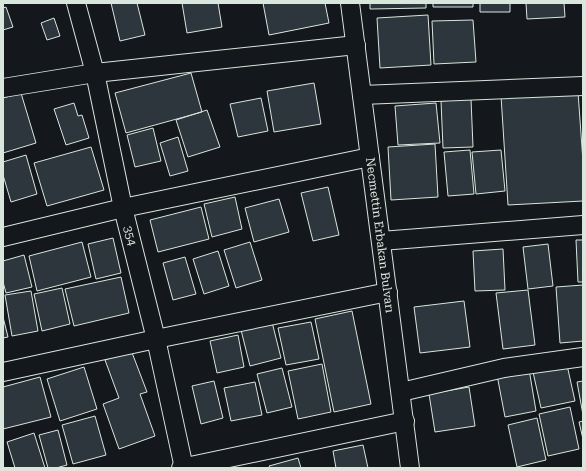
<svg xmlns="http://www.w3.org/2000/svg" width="586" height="471" font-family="'Roboto Serif',serif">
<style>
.building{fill:#2c363c;stroke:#d8e6dc}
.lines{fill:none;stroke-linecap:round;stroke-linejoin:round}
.minor-casing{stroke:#d8e6dc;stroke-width:20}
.minor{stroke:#14181c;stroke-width:18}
.labels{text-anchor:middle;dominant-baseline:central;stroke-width:3;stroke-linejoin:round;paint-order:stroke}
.street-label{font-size:12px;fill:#d8e6dc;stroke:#14181c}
</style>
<rect width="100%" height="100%" fill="#14181c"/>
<!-- building -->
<path class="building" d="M111,3h26l8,32 -25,6z
M182,3h36l4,24 -35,6z
M263,3h62l4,20 -60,12z
M370,3h56v5l-56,1z
M433,3h40v4h-40z
M480,3h30v9h-30z
M526,3h38l1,14 -38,2z
M6,7l7,20 -10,3v-22z
M428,15l3,50 -51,3 -3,-50z
M54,18l6,18 -13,4 -6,-17z
M473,20l3,42 -42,2 -2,-43z
M191,73l11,39 -76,21 -11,-40z
M314,83l7,41 -47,8 -7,-41z
M578,92l5,70v39l-75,4 -7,-109z
M21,93l15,50 -33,10v-55z
M261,98l7,33 -30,6 -8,-33z
M471,99l2,48 -30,1 -2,-47z
M74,103l4,13 4,-1 7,23 -23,7 -12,-36z
M436,103l4,40 -42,2 -3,-39z
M207,110l13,37 -32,10 -12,-37z
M153,128l8,33 -26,6 -8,-32z
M178,137l10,34 -18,5 -10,-33z
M435,144l3,53 -47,3 -3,-53z
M91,147l13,43 -57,16 -13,-43z
M470,150l4,44 -26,2 -4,-44z
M501,150l4,41 -29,3 -4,-42z
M26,155l11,39 -26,8 -8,-27v-13z
M328,187l11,48 -26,6 -12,-48z
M235,197l7,32 -30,8 -8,-33z
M279,199l10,33 -35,10 -9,-34z
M201,207l8,32 -51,13 -8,-32z
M113,238l8,35 -25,6 -8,-35z
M576,240h7v42h-5z
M82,242l9,35 -54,14 -8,-35z
M250,242l12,38 -26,8 -12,-38z
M548,244l5,42 -25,3 -5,-42z
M503,249l2,41 -30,1 -2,-40z
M218,251l11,35 -25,8 -11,-35z
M24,255l8,32 -26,6 -3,-11v-21z
M185,257l11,37 -23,6 -10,-37z
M121,277l8,36 -55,13 -9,-37z
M583,285v56l-23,2 -4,-56z
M62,288l8,36 -28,7 -8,-37z
M528,290l7,55 -32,4 -7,-56z
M31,291l7,40 -26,5 -7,-41z
M464,301l6,46 -50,6 -6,-46z
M352,311l19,93 -37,8 -19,-93z
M3,317l5,20 -5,1z
M272,322l9,36 -31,8 -9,-36z
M311,322l8,37 -33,6 -8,-37z
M238,335l6,32 -27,6 -7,-32z
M131,350l16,42 -7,2 15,42 -36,13 -16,-45 16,-6 -14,-38z
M322,364l9,48 -33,7 -10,-48z
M567,365l8,36 -34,7 -8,-36z
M84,367l13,42 -37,12 -13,-42z
M282,368l10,39 -25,6 -10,-39z
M529,369l7,42 -31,6 -8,-42z
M40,377l11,40 -48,12v-42z
M214,381l9,37 -22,6 -9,-38z
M583,381v34l-6,-33z
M255,382l7,33 -31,6 -7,-33z
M469,387l6,39 -40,6 -6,-38z
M570,407l9,42 -31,7 -9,-42z
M95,416l11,39 -33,9 -11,-39z
M537,418l9,42 -29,7 -9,-42z
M583,421v18l-4,-17z
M58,430l9,35 -11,3h-8l-9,-33z
M34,433l11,35h-30l-8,-26z
M363,445l5,23h-32l-3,-17z
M298,458l3,10h-31l-1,-2z"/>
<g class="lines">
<defs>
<g id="minor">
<path id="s1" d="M76,3l19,70 28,135 33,131 28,129"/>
<path id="s2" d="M350,3l60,465"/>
<path d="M3,88l92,-15 261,-28"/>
<path d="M362,95l221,-9"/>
<path d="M3,237l120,-29 247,-51"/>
<path d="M381,241l202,-16"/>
<path d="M3,372l153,-33 232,-47"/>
<path d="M401,392l103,-24 79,-11"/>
<path d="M181,468l224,-47"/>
</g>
</defs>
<!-- minor casing -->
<use href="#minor" class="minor-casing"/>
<!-- minor -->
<use href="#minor" class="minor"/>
</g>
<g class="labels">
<!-- street labels -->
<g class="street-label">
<text stroke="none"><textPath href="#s2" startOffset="234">Necmettin Erbakan Bulvarı</textPath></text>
<text stroke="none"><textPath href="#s1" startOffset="239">354</textPath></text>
</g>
</g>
<!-- border -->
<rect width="586" height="471" fill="none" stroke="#d8e6dc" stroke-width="8"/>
</svg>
